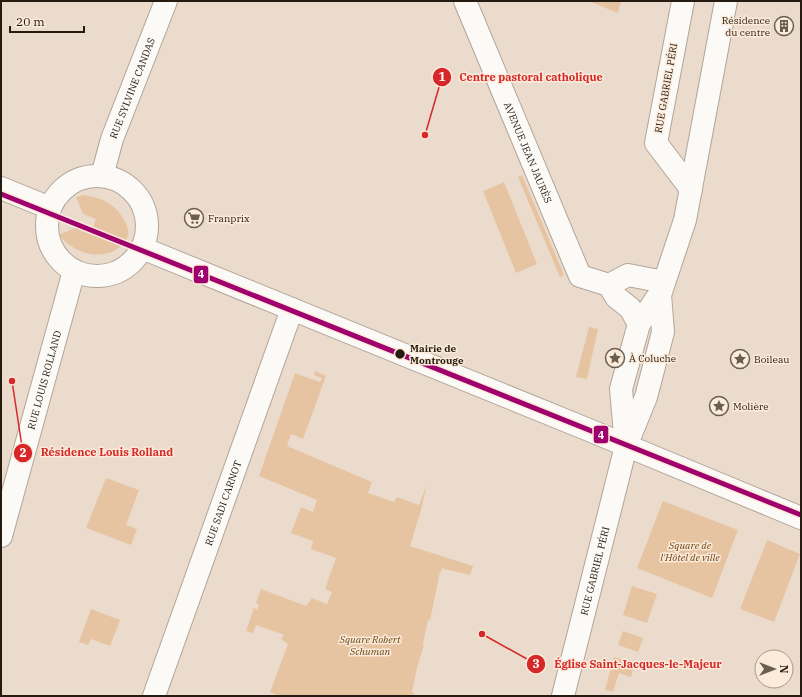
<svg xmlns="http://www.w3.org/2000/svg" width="802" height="697" font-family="'IBM Plex Serif',serif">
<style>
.green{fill:#e6c4a2}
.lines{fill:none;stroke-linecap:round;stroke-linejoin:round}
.street-casing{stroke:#b1a599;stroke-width:24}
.secondary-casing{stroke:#b1a599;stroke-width:24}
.street{stroke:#fcfaf7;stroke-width:22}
.secondary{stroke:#fcfaf7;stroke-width:22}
.metro-1-casing{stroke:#fcebda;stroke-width:8}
.metro-1{stroke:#a0006e;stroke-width:5}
.stop-dot{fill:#251b10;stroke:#fcebda;stroke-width:1.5}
.labels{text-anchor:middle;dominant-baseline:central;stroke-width:3;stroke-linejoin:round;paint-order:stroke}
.poi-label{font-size:10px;fill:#251b10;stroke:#fcebda;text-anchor:start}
.street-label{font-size:10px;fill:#251b10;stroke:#fcebda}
.stop-label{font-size:10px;font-weight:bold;fill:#251b10;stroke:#fcebda;text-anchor:start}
.park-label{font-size:10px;font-style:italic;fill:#6b4414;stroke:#fcebda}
.leader{fill:none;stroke:#d62828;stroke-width:1.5}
.callout-dot{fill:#d62828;stroke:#fcebda;stroke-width:1.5}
.mark-label{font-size:12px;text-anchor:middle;font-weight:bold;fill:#fff}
.callout-label{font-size:11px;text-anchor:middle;font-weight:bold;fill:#d62828;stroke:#fcebda;stroke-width:3;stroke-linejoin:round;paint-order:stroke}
.line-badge{stroke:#fcebda;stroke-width:1.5}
.badge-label{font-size:11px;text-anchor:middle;font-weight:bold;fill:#fff}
</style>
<rect width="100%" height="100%" fill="#ebdbcc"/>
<!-- green -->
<path class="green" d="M589,1h32l-3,12 -3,-1z
M522,175l42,100 -4,2 -42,-100z
M504,182l33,82 -21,9 -33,-82z
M84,195c18,3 32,9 40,25 3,5 6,12 3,18 -2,5 -8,10 -13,13 -20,9 -42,0 -55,-16l18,-8 14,6 5,-14 -13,-5 -7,-17z
M589,327l9,2 -11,50 -11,-2z
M315,371l11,5 -23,63 -12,-5 -4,12 85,36 -4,11 26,9 3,-5 22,8 8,-21 -6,26 -11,36 66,21 -3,-1 -3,9 -29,-7 1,3 -2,1 -10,48 -2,-1v2l-5,22 -1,1 2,1 -7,23 -5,23h-1l3,2 -1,2 -134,1 -9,-4 18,-48 -7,-5 3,-4 -28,-10 -3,8 -7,-2 8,-23 3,2 2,-6 -3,-1 5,-14 45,17 6,-8 15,6 5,-12 -7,-3 11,-31 -25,-9 2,-8 -22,-8 10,-26 12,5 4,-12 -58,-24 36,-103 25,9 2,-4 -8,-3z
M106,478l33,12 -13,35 11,4 -6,16 -45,-17z
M663,501l75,29 -26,68 -75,-30z
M767,540l33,14 -26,68 -34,-13z
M632,586l25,8 -10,29 -24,-8z
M91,609l29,11 -10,26 -19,-7 -3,6 -9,-3z
M623,631l20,7 -5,14 -20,-7z
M614,657l21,6 -4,14 -12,-4 -6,19 -8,-2z"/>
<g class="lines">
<defs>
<g id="street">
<path d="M683,1l-27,142 35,46"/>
<path id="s1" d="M102,176l10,-37 54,-138"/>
<path id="s2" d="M1,536l73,-265"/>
<path id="s3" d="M154,696l138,-387"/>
</g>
<g id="secondary">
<path id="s4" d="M465,1l115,275 29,9 7,12 14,11 9,16"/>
<circle cx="97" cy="226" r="50"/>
<path d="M1,188l49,20"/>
<path d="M142,248l442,180 217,90"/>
<path d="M609,285l19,-10 36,7"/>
<path d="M626,446l-5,-57 18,-65 22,-32 24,-72 41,-219"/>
<path id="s5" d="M563,696l63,-250 20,-49 17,-65 -3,-37"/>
</g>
</defs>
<!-- street casing -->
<use href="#street" class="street-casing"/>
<!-- secondary casing -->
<use href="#secondary" class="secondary-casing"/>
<!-- street -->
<use href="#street" class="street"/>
<!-- secondary -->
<use href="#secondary" class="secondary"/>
<defs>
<path id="metro-1" d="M1,194l800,321"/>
</defs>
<!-- metro-1 casing -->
<use href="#metro-1" class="metro-1-casing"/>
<!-- metro-1 -->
<use href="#metro-1" class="metro-1"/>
</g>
<!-- icons -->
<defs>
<symbol id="building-ring" viewBox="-11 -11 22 22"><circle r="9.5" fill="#fcebda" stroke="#6a5e52" stroke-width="1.5"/><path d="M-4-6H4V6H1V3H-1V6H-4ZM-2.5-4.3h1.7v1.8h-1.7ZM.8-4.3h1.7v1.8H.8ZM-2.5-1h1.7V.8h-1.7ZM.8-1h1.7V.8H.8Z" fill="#6a5e52"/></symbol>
<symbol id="supermarket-ring" viewBox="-11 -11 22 22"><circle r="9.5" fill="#fcebda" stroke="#6a5e52" stroke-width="1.5"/><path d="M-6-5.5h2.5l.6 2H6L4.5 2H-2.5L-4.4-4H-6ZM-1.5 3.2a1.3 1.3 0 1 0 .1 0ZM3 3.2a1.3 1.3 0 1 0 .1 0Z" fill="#6a5e52"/></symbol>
<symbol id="sight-ring" viewBox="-11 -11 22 22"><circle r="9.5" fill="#fcebda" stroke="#6a5e52" stroke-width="1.5"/><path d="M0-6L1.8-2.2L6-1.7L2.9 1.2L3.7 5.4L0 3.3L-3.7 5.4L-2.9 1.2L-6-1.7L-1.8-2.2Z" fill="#6a5e52"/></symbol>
</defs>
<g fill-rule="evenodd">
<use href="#building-ring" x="773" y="15" width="22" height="22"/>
<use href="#supermarket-ring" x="183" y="207" width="22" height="22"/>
<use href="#sight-ring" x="604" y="347" width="22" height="22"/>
<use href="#sight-ring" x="729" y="348" width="22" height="22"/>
<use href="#sight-ring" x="708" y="395" width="22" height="22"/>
</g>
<!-- markers -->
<circle class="stop-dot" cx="400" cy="354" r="5.5"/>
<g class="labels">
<!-- poi labels -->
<g class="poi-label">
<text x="770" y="20" text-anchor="end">Résidence<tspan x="770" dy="12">du centre</tspan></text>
<text x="208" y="218">Franprix</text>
<text x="629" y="358">À Coluche</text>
<text x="754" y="359">Boileau</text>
<text x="733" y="406">Molière</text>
</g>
<!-- street labels -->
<g class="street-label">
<text stroke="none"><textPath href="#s1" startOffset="93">RUE SYLVINE CANDAS</textPath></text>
<text transform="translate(666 88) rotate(-80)">RUE GABRIEL PÉRI</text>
<text stroke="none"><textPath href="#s4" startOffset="164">AVENUE JEAN JAURÈS</textPath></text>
<text stroke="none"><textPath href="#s2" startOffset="162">RUE LOUIS ROLLAND</textPath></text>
<text stroke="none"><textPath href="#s3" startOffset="205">RUE SADI CARNOT</textPath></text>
<text stroke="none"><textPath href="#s5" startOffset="129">RUE GABRIEL PÉRI</textPath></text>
</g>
<!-- stop labels -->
<g class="stop-label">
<text x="410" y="348">Mairie de<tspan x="410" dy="12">Montrouge</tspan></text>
</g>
<!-- park labels -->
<g class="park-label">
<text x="690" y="545">Square de<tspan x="690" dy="12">l'Hôtel de ville</tspan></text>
<text x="370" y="639">Square Robert<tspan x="370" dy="12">Schuman</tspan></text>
</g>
</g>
<!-- callouts -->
<path class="leader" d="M425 135L442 77M12 381L23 453M482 634L536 664"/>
<g class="callout-dot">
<circle cx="425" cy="135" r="4"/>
<circle cx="12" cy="381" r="4"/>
<circle cx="482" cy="634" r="4"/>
<circle cx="442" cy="77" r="10"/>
<circle cx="23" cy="453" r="10"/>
<circle cx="536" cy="664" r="10"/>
</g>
<g class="mark-label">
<text x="442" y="81">1</text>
<text x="23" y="457">2</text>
<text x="536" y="668">3</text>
</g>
<g class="callout-label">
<text x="531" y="81">Centre pastoral catholique</text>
<text x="107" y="456">Résidence Louis Rolland</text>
<text x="638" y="668">Église Saint-Jacques-le-Majeur</text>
</g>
<g class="line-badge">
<rect x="193" y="265" width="16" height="19" rx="4" fill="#a0006e"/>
<rect x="593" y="425" width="16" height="19" rx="4" fill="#a0006e"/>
</g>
<g class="badge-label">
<text x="201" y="278">4</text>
<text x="601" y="439">4</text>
</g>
<!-- border -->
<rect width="802" height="697" fill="none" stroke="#251b10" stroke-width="4"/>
<!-- north arrow -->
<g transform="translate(774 669) rotate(90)"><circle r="19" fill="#fcebda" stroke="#a69889"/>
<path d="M0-3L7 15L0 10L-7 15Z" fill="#6a5e52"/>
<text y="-6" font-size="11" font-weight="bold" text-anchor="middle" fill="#251b10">N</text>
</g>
<!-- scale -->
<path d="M10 26v6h74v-6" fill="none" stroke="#251b10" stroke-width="2"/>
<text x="16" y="26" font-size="12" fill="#251b10" stroke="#fcebda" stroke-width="3" paint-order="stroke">20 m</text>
</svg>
